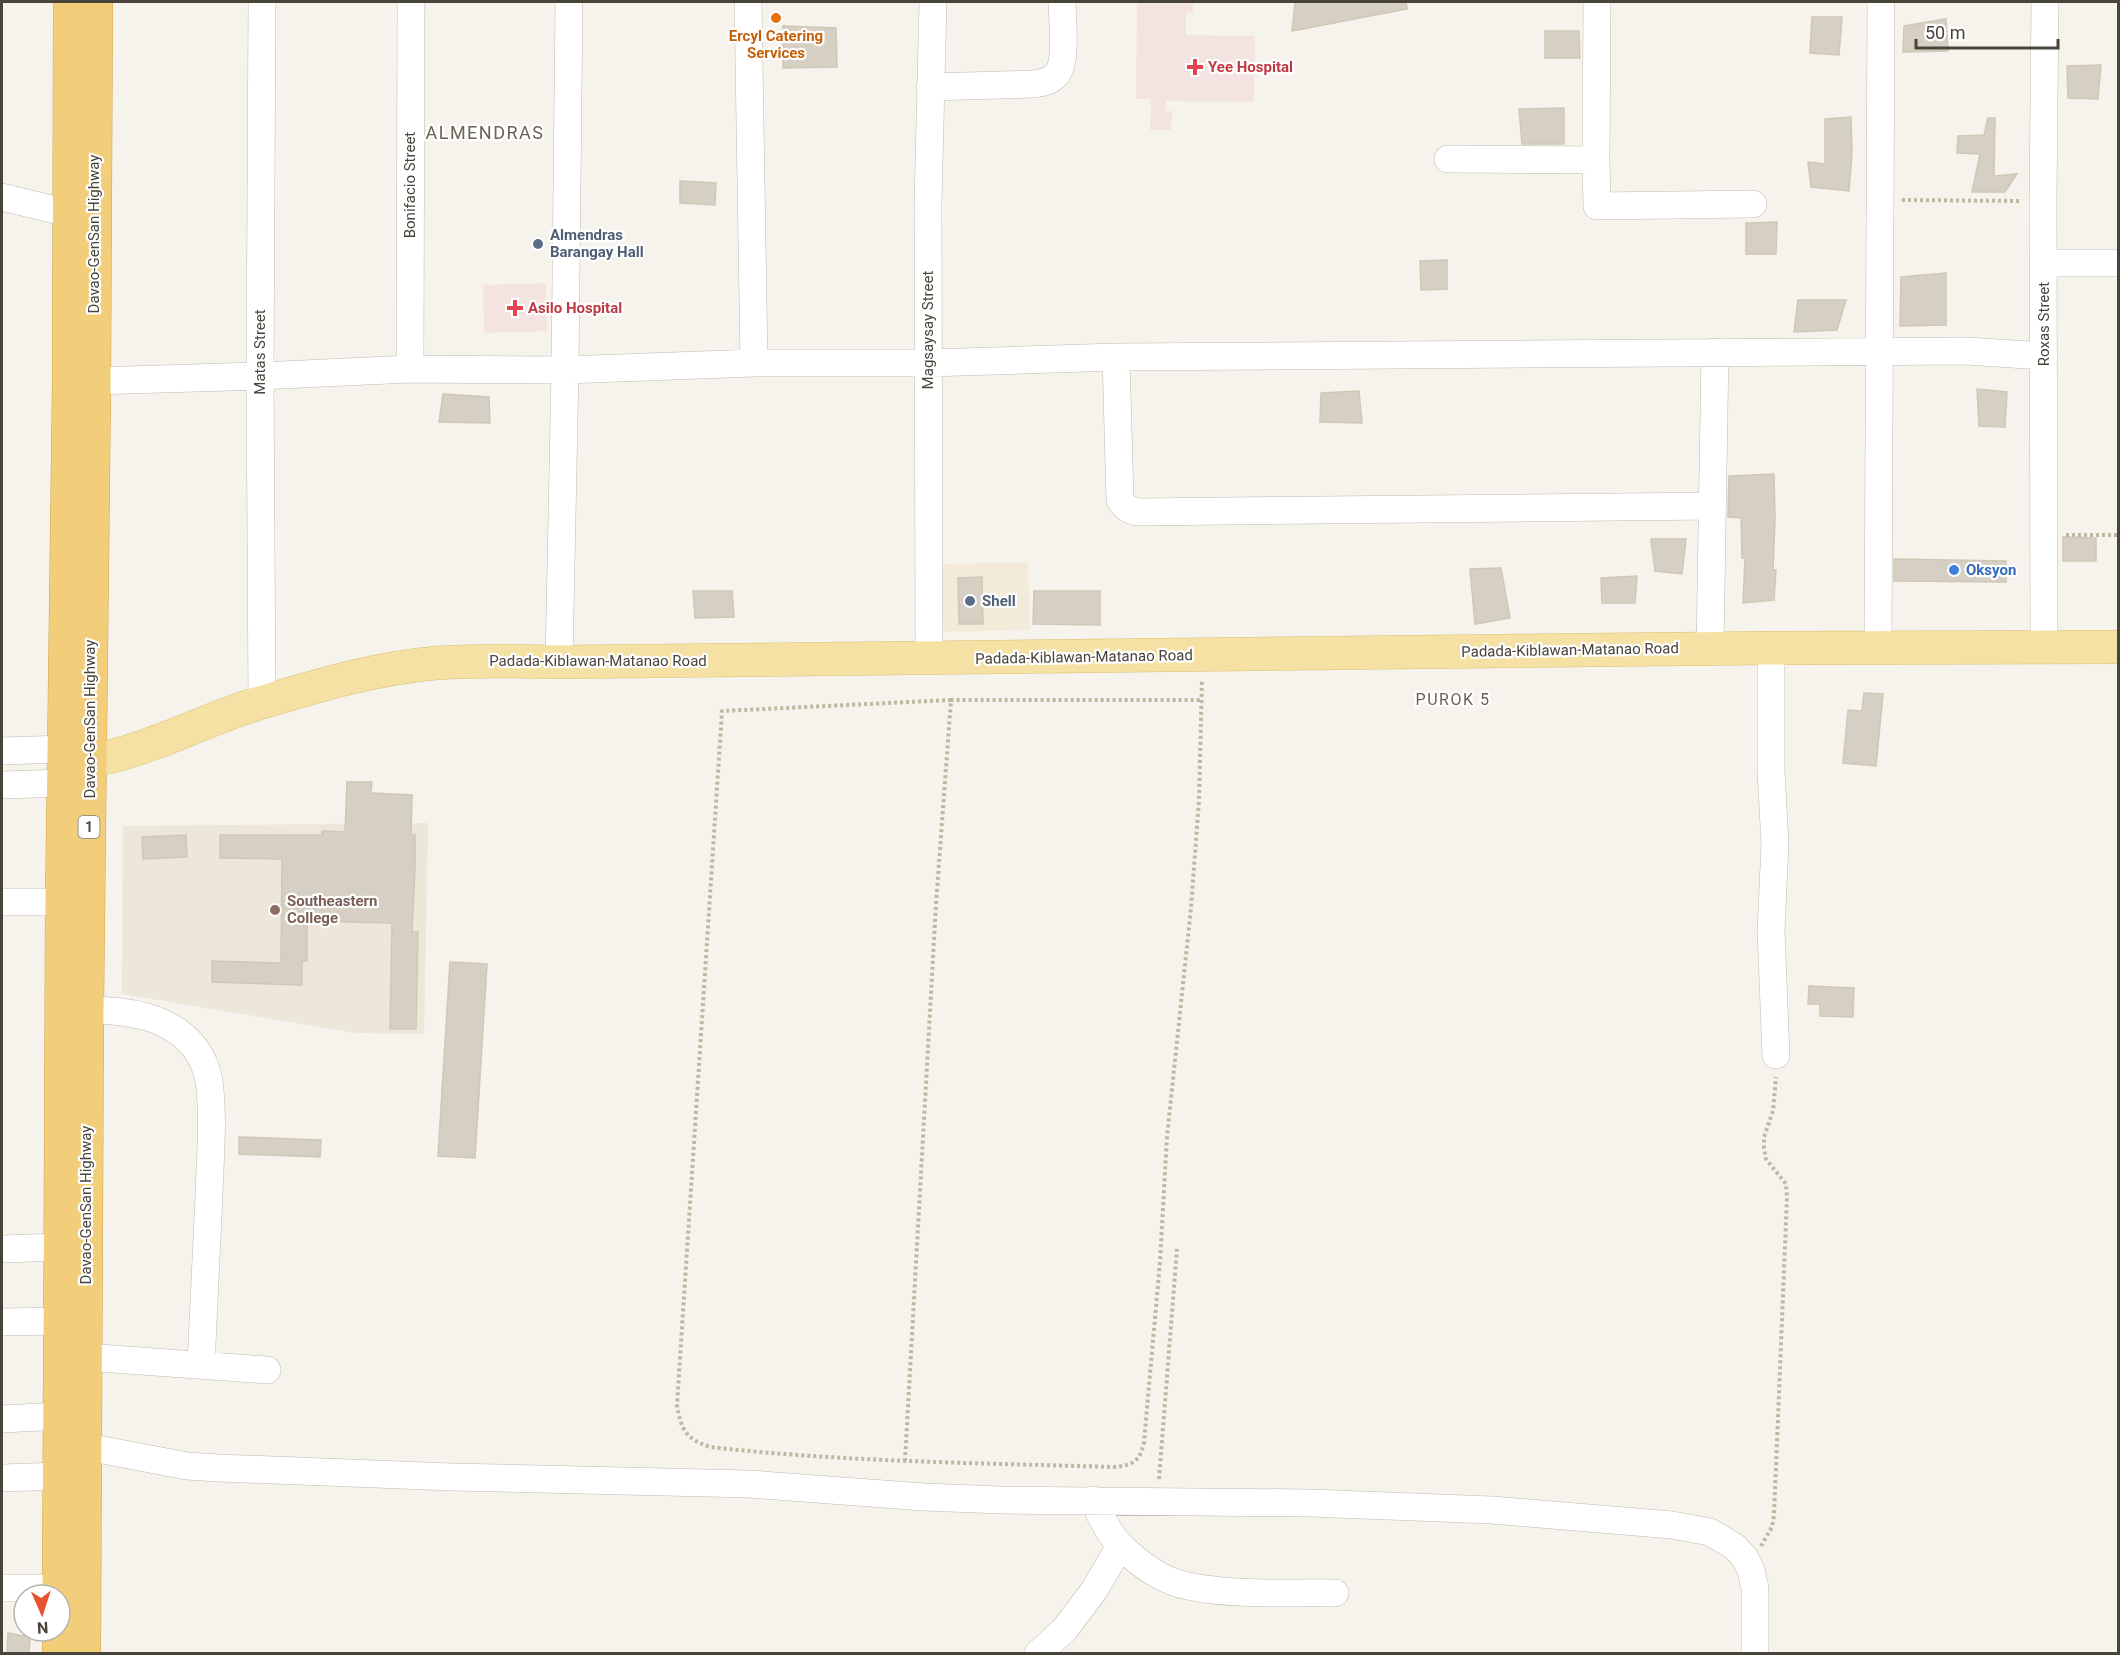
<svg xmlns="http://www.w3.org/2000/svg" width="2120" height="1655" font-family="Roboto,sans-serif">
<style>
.commercial{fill:#f4eada}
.education{fill:#ece7d8}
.medical{fill:#f4e4e1}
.building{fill:#d6cfc3;stroke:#d0c7b6;stroke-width:1.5}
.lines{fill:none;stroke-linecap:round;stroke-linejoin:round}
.minor-casing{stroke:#c0baaf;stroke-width:28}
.major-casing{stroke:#dabf75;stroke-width:34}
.highway-casing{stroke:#d1a44a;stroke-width:34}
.path{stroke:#c0b7a2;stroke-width:4;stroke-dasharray:3 3;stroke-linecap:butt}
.minor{stroke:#fff;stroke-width:27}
.major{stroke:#f6e1a4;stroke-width:33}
.highway{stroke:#f2ce7a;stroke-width:33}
.food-dot{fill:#e8710a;stroke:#fff;stroke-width:2}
.health-dot{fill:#e0444e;stroke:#fff;stroke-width:2}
.service-dot{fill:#5c6f8a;stroke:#fff;stroke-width:2}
.shop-dot{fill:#3f7fe0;stroke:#fff;stroke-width:2}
.education-dot{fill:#8d6e63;stroke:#fff;stroke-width:2}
.labels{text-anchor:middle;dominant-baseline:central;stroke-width:4.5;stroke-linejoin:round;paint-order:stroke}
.shield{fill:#fff;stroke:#807c75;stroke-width:1.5}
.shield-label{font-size:14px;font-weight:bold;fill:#49443a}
.food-label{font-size:15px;font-weight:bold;fill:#c56008;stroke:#fff}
.health-label{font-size:15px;font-weight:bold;fill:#be3a42;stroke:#fff;text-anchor:start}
.street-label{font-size:15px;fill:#49443a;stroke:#fff}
.service-label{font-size:15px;font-weight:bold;fill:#4e5e75;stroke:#fff;text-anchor:start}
.shop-label{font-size:15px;font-weight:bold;fill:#366cbe;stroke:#fff;text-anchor:start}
.education-label{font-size:15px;font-weight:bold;fill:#785e54;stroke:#fff;text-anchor:start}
.neighbourhood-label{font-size:16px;letter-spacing:1.5px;fill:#6b6252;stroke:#fff}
.quarter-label{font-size:18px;letter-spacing:1.5px;fill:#6b6252;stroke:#fff}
</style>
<rect width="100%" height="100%" fill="#f5f3ec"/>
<!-- commercial -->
<path class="commercial" d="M1028,562l2,68 -91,2 -1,-68z"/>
<!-- education -->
<path class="education" d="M428,823l-4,211 -68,-1 -234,-39 1,-168z"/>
<!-- medical -->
<path class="medical" d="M1137,2h56v10l-7,1v22l69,1 -1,66 -88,-1v10h6l-1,19h-21l1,-31h-15z
M546,283l1,48 -63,2 -1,-48z"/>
<!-- building -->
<path class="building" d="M1295,2h111l1,7 -115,22z
M1812,17h30l-3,38 -29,-2z
M1946,19l2,32 -45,1 1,-26z
M783,26l53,2 1,39 -54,1z
M1545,31h34l1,27h-35z
M2101,65l-3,34 -30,-1 -1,-32z
M1564,108v36h-42l-3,-35z
M1851,117l1,36 -3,38 -38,-4 -3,-25 17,2v-45z
M1988,118h7l-1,58 23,-2 -12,18h-33l8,-38 -23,-1 1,-17 26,-1z
M680,181l36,2 -1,22 -35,-2z
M1777,222l-1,32h-30v-31z
M1447,260v29l-26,1 -1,-29z
M1946,273v52l-46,1 1,-49z
M1798,300h48l-9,30 -43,2z
M1977,389l30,3 -2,35 -26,-1z
M1359,391l3,32 -42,-1 1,-29z
M443,394l46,3 1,26 -51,-1z
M1774,474l1,45 -2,51h3l-2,30 -31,3 2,-45h-3l-1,-40 -13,-1 1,-41z
M2063,537l33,1v23h-33z
M1651,539h35l-4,35 -27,-3z
M1894,559l112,2v21l-112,-1z
M1501,568l9,50 -35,6 -5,-55z
M1637,576l-2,27h-33l-1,-25z
M982,577l1,47h-24l-1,-46z
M693,591h39l2,26 -39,1z
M1034,591h66v34l-67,-1z
M1864,693l19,1 -7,72 -33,-3 5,-53 14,1z
M347,782h25l-1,11 41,2 -1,40h4v32l-3,65h6l-2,97h-26l2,-106 -85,-2v40h-5v24l-90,-3v-21l69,2 1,-104 -62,-1v-23h102v-4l23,1z
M186,835l1,22 -44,2 -1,-22z
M450,962l37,2 -12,194 -37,-2z
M1809,986l45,2 -1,29 -33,-1v-12h-12z
M239,1137l82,3 -1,17 -81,-3z
M8,1633l22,4 -1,16h-22z"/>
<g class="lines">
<defs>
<path id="minor" d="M262,2l-2,374 2,326
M748,2l6,361
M930,87l103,-3c8,-1 16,-2 22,-8 13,-11 7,-58 7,-74
M1448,159l148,1 1,-158
M1596,160l1,46 156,-2
M2,197l66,16
M2044,263h74
M1116,357l4,143c5,8 9,10 18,12l575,-6
M410,369l1,-367
M94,381l166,-5 150,-7 155,1 189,-7h175l187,-6 851,-6 77,5
M2044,647l-1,-446 2,-199
M1771,648v122l4,74 -4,87 5,124
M1878,648l3,-646
M1710,649l5,-297
M929,659l-1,-455 5,-202
M559,662l6,-292 4,-368
M2,751l62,-2
M2,785l62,-2
M2,902h60
M87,1010c38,0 82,5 108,38 7,9 12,22 14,33 5,38 1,77 0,115 -3,56 -5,113 -8,169
M2,1249l58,-2
M2,1322l58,-1
M85,1357l182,13
M2,1419l58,-3
M66,1443l121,23 32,2 233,9 297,7 175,13 77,3 309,3 182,7 180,15 38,7 25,15 10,11 6,12 4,18v66
M2,1478l57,-2
M1093,1500c8,16 16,35 29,47 17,17 42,35 66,39 48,10 99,6 147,7
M2,1588h57
M1038,1654l27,-25 30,-40 25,-43"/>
<path id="major" d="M64,763c15,-2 31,-3 45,-6 53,-13 102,-40 154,-55 56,-17 115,-34 173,-39 41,-3 81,-2 123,-1l1212,-14 347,-1"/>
<path id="highway" d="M59,1595l3,-693 7,-521 1,-379
M59,1654v-23
M84,1654l3,-644 7,-620 2,-388"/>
</defs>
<!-- minor casing -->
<use href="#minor" class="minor-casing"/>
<!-- major casing -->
<use href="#major" class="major-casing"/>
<!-- highway casing -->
<use href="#highway" class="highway-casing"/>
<!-- path -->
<path class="path" d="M1902,200l119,1
M2066,535h52
M951,700l-229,11 -45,694c4,25 9,34 33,42 135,15 269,16 404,20 20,-2 26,-6 30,-25l16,-180 7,-125 24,-229 8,-108 3,-121
M905,1461l31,-557 15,-204h251
M1159,1479l18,-230
M1761,1546l11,-19 2,-12 13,-318 -1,-13 -20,-25 -2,-11v-11l9,-26 3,-34"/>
<!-- minor -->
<use href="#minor" class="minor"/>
<!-- major -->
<use href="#major" class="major"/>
<!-- highway -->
<use href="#highway" class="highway"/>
</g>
<!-- markers -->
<circle class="food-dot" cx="776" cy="18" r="6"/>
<g class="health-dot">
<path d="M1192 58h6v6h6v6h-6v6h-6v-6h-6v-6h6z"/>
<path d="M512 299h6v6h6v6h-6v6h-6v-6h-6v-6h6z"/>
</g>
<g class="service-dot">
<circle cx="538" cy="244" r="6"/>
<circle cx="970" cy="601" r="6"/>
</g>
<circle class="shop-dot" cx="1954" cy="570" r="6"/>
<circle class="education-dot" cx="275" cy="910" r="6"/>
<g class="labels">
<!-- shield labels -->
<rect class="shield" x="78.5" y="816" width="21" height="22" rx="4.5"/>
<g class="shield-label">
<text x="89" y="827">1</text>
</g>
<!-- food labels -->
<g class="food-label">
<text x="776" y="36">Ercyl Catering<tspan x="776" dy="17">Services</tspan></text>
</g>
<!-- health labels -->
<g class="health-label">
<text x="1208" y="67">Yee Hospital</text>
<text x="528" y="308">Asilo Hospital</text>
</g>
<!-- street labels -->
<g class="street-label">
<text transform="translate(410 185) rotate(-90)">Bonifacio Street</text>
<text transform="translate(94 234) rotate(-90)">Davao-GenSan Highway</text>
<text transform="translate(2044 324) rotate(-90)">Roxas Street</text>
<text transform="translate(928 330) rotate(-90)">Magsaysay Street</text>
<text transform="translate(260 352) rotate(-90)">Matas Street</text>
<text transform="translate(1570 650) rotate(-1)">Padada-Kiblawan-Matanao Road</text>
<text transform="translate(1084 657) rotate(-1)">Padada-Kiblawan-Matanao Road</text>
<text x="598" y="661">Padada-Kiblawan-Matanao Road</text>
<text transform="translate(90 719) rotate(-90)">Davao-GenSan Highway</text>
<text transform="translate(86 1205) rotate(-90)">Davao-GenSan Highway</text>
</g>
<!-- service labels -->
<g class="service-label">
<text x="550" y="235">Almendras<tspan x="550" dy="17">Barangay Hall</tspan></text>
<text x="982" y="601">Shell</text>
</g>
<!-- shop labels -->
<g class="shop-label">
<text x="1966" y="570">Oksyon</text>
</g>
<!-- education labels -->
<g class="education-label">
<text x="287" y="901">Southeastern<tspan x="287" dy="17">College</tspan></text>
</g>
<!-- neighbourhood labels -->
<g class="neighbourhood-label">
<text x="1453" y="699">PUROK 5</text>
</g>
<!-- quarter labels -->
<g class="quarter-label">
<text x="485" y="132">ALMENDRAS</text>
</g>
</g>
<!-- border -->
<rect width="2120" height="1655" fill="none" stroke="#49443a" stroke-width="6"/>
<!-- north arrow -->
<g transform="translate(42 1613) rotate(177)"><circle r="28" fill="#ffffff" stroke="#b6b4b0" stroke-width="1.5"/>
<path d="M0-4.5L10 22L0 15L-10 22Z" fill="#e85231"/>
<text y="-9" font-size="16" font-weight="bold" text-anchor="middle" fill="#49443a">N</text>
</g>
<!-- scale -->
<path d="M1916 39v9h142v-9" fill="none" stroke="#49443a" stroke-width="3"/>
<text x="1925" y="39" font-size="18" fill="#49443a" stroke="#ffffff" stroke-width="4.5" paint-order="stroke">50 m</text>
</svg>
